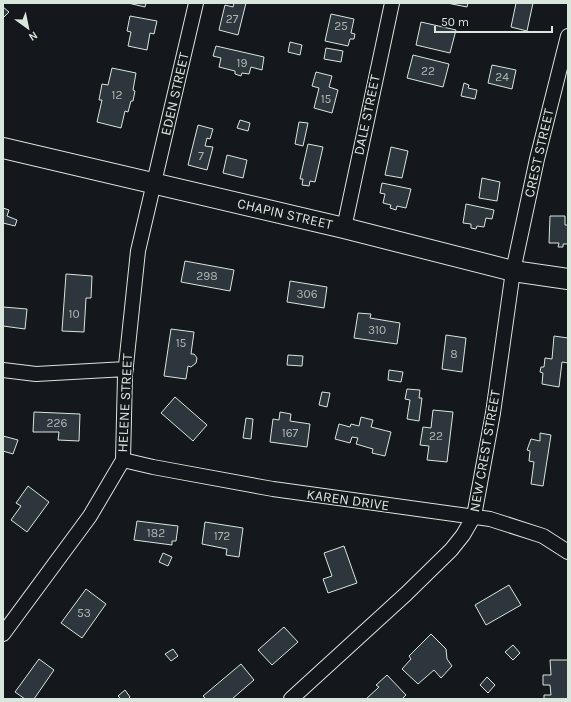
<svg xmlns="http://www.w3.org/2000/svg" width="571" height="702" font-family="Karla,sans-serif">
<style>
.building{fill:#2c363c;stroke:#d8e6dc}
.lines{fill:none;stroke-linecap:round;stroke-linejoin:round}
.street-casing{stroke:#d8e6dc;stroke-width:16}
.secondary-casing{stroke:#d8e6dc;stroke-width:22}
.street{stroke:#14181c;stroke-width:14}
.secondary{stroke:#14181c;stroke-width:20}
.labels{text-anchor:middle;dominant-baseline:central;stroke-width:3;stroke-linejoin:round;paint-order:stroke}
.number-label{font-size:12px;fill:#adbab4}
.street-label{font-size:14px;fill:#d8e6dc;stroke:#14181c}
</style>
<rect width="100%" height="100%" fill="#14181c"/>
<!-- building -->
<path class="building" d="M128,3h18l-1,4z
M234,3h12l-8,32 -19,-5 6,-25 8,2z
M447,3h21l-1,4z
M516,3h17l-6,28 -16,-4z
M3,7l6,5 -6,6z
M331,14l23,5 -3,14 4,1 -1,5h-4l-2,7 -23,-5z
M130,16l27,5 -3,13 -4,-1 -3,17 -19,-4 3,-14 -4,-1z
M421,22l35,8 -6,23 -34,-8z
M290,42l12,3 -2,10 -12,-3z
M216,46l48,11 -2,13 -11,-3 -2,7 -7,-1 -1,3 -6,-2v-3l-16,-4 2,-9 -8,-2z
M326,48l17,3 -2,11 -17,-3z
M413,55l36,9 -6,23 -36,-9z
M492,65l24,5 -4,19 -24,-6z
M112,68l24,5 -3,17 2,1 -2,10h-2l-3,11 -3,-1 -4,17 -24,-6 5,-22h-3l3,-16 6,1z
M316,72l16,4 -3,11 9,3 -6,23 -18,-5 5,-20 -7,-2z
M464,83l5,2 -1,3 9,2 -2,9 -14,-3z
M240,120l10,3 -2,8 -11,-3z
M299,122l9,1 -5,23 -8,-2z
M198,125l15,4 -3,10 -3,-1 -2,8 8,1 -6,23 -19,-5z
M308,144l15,3 -8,35 -5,-1 -1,5 -7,-1 1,-6h-3z
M391,147l17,4 -6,27 -17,-3z
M227,155l20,5 -4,18 -20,-5z
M482,178l18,4 -3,19 -18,-3z
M382,183l29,6 -5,19 -9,-2 -1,4 -6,-2 1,-3 -8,-2 2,-9 -5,-1z
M466,204l28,6 -2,9 -6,-1 -2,9 -7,-1 -1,3 -5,-1v-4l-8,-1z
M3,208l6,2 -2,6 10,4 -2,6 -12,-3z
M550,216h15v9h3v19h-5v3h-5l1,-4h-10z
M185,261l49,9 -4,21 -49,-9z
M66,274l26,2 -1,22h-5l-2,34 -22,-1z
M290,281l37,6 -3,21 -37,-6z
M3,307l24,2 -2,20 -22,-3z
M358,313l13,1 -1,4 30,5 -3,21 -43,-6z
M171,329l23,3 -3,22h3l3,4 -1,5 -5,4 -3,-1 -2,13 -22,-3z
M446,335l20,3 -4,34 -20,-3z
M554,336l14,2v25l-6,-1 -3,25 -17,-3 1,-11 -3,-1 1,-5h3l1,-9 7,1z
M288,355l15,1 -1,10 -15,-1z
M389,370l14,2 -2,10 -13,-2z
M407,389l13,1 -1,8h3l-3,23 -12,-2 3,-19 -5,-1z
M322,392l8,1 -3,14 -8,-2z
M175,397l32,28 -14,16 -32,-28z
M433,410l20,2 -6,50 -20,-2 2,-14 -9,-1 3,-18 8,1z
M34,412l46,2 -1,27 -21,-1 1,-8h-26z
M280,412l11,2 -1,7 20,3 -3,23 -37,-5 3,-23 6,1z
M361,417l12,3 -2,7 20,5 -6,24 -13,-3 1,-4 -17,-5 2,-6 -6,-1 -2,6 -15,-4 4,-15 11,3 1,-3 8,2z
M246,418l7,1 -2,20 -8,-1z
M540,433l11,2 -8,51 -12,-2 3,-22 -5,-1 1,-10 -3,-1 4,-11 9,2z
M3,436l15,4 -5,14 -10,-3z
M28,486l21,16 -22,30 -16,-12 10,-14 -5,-3z
M137,521l41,5 -2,15h-4v4l-38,-5z
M205,522l38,6 -4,29 -13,-2 1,-6 -25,-5z
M344,546l13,37 -29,10 -5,-14 9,-3 -8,-23z
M163,553l9,4 -4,9 -9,-4z
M509,585l12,20 -35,20 -11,-20z
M86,589l20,15 -24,34 -21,-15z
M284,627l14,15 -26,23 -14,-15z
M431,634l15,15 1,10 5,7 -11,12 -7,-8 -16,14 -16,-15 9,-10 -2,-3z
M513,645l7,8 -7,7 -8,-8z
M173,649l5,7 -7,5 -6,-7z
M39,659l15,11 -20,29h-9l-10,-7z
M550,660h18v39h-24v-4h7l-1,-10h-7v-10h8z
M241,664l13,16 -22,19h-26l-3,-3z
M387,675l19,20 -4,4h-36l13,-12 -3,-2z
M487,677l8,8 -7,8 -8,-8z
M125,690l5,7 -2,2h-7l-3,-3z"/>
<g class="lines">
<defs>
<path id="street" d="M344,228l48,-225
M3,370l33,4 90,-5
M123,460l30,7 120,22 217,30 53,17 25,16
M3,634l87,-118 33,-56 2,-85 13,-124 58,-248
M291,699l115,-105 45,-44 12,-15 11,-19 19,-103 20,-142 24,-112 31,-123"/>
<path id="secondary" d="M3,148l341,80 169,43 55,8"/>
</defs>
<!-- street casing -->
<use href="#street" class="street-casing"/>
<!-- secondary casing -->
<use href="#secondary" class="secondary-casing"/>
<!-- street -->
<use href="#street" class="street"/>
<!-- secondary -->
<use href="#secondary" class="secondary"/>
</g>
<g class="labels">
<!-- number labels -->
<g class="number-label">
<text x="232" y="19">27</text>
<text x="341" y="26">25</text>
<text x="242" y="63">19</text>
<text x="428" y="71">22</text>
<text x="502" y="77">24</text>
<text x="117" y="95">12</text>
<text x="326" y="99">15</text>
<text x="201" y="156">7</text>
<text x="207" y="276">298</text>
<text x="307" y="294">306</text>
<text x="74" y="314">10</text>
<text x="377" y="330">310</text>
<text x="181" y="343">15</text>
<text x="454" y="354">8</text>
<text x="57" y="423">226</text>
<text x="290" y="433">167</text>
<text x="436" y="436">22</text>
<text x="156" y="533">182</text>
<text x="222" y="536">172</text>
<text x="84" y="613">53</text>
</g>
<!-- street labels -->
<g class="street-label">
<text transform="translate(175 94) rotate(-77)">EDEN STREET</text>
<text transform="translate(367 115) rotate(-78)">DALE STREET</text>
<text transform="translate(539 153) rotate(-77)">CREST STREET</text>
<text transform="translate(285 214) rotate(13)">CHAPIN STREET</text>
<text transform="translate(125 403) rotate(-87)">HELENE STREET</text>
<text transform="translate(485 451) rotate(-80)">NEW CREST STREET</text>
<text transform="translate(348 500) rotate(8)">KAREN DRIVE</text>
</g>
</g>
<!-- border -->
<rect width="571" height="702" fill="none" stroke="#d8e6dc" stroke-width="8"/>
<!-- north arrow -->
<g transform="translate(28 28) rotate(147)" stroke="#14181c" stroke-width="3" paint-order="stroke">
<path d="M0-3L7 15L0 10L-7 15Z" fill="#d8e6dc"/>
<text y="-6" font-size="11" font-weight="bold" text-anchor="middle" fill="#d8e6dc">N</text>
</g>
<!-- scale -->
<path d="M435 26v6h117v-6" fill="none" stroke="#d8e6dc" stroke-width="2"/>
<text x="441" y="26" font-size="12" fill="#d8e6dc" stroke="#14181c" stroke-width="3" paint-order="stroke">50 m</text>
</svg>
